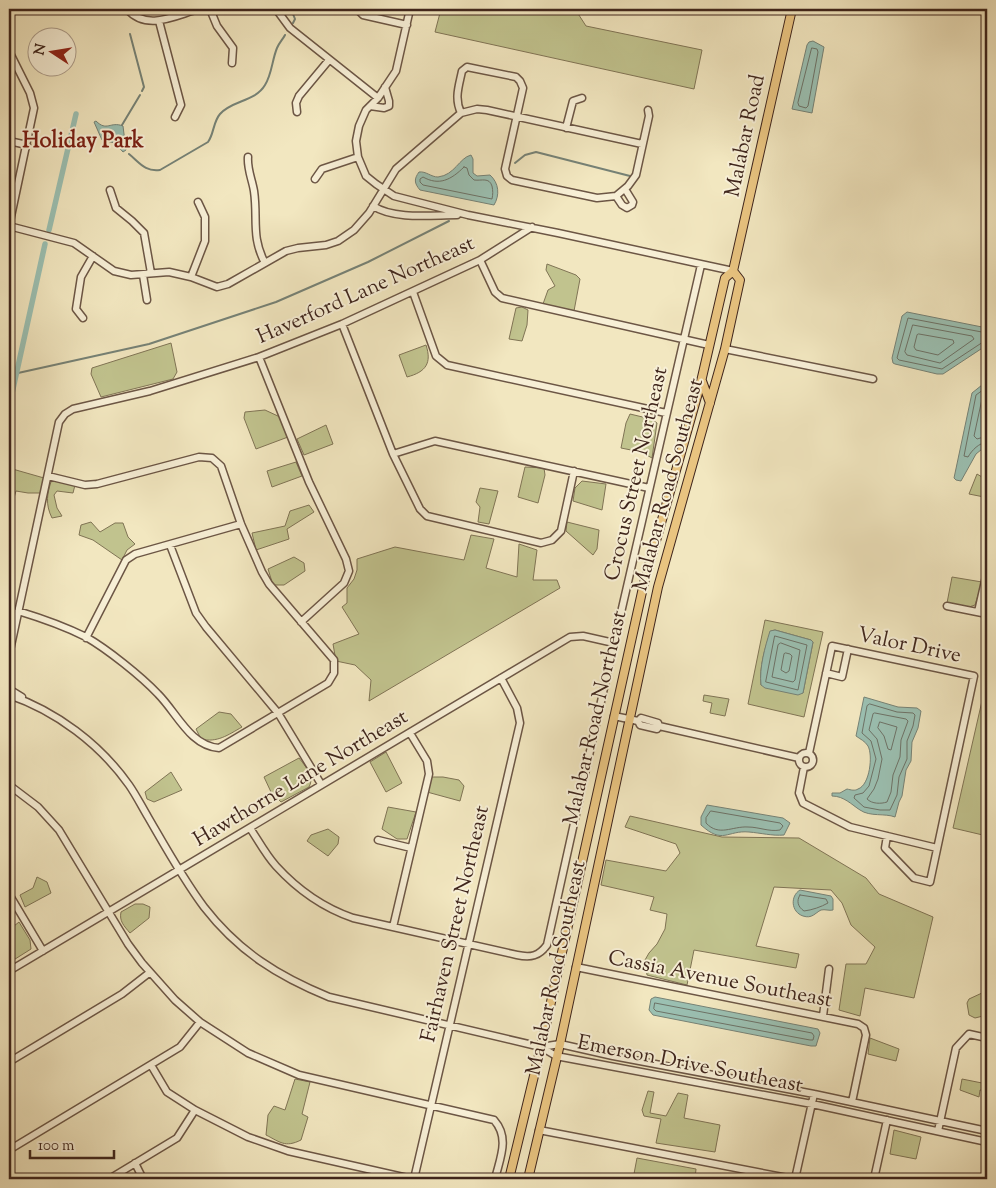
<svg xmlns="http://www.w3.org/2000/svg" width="996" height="1188" font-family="'Sorts Mill Goudy',serif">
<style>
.green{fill:#c1c38e;stroke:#807455;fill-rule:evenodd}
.water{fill:#9bc0b2;stroke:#768276}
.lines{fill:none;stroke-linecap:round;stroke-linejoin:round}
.shore{stroke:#6d7267;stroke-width:1}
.stream{stroke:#768276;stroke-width:2}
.canal{stroke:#9bc0b2;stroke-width:5.5}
.minor-casing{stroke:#6c5645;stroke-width:9}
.major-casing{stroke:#3f251c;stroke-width:10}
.minor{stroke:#f7efd6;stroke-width:6}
.major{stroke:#e9c480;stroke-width:8}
.labels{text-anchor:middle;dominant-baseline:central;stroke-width:4;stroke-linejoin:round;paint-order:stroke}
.street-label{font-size:21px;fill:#3f251c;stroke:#f7efd6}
.neighbourhood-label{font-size:22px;font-weight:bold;fill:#7a1f14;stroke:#f7efd6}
</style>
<rect width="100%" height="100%" fill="#f2e7c0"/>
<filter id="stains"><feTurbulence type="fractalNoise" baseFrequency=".004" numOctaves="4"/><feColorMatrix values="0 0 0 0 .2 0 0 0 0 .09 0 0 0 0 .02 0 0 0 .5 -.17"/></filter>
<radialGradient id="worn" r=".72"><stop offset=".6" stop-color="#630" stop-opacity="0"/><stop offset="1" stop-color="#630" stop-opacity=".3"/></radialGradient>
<!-- green -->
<path class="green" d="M441,9h134l11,17 116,24 -8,39 -259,-57z
M547,264l29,11 4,4 -6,32 -31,-7 5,-14 7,-4 -9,-16z
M522,307l6,3 -1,15 -5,16 -13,-2 7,-31z
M171,343l6,29 -4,7 -72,18 -10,-23 1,-6z
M426,345c6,18 0,27 -19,32l-8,-22z
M265,410l15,7 8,20 -32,12 -12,-31 1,-6z
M630,414l21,5 6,4 -5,35 -11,-6 -20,-4 5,-25z
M326,425l7,19 -29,11 -7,-16z
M296,462l6,14 -30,11 -5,-16z
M525,467l19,1 1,7 -7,28 -20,-6z
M9,468l35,10 -2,15h-14l-12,-2 -5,17 -2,-1z
M977,474l10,6v16l-3,1 -15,-3z
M52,479l23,6 -2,8 -16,-2 -3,4 3,13 5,8 -10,2c-7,-14 -5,-25 0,-39z
M582,481l24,3 -4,26 -29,-9 2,-13z
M480,488l18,3 -9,33 -11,-2 2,-15 -4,-5z
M309,505l5,7 -27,17 2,10 -33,11 -4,-17 33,-7 5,-15z
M91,522l9,10 15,-9h8l5,14 7,7 -8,6 -5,10 -29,-20 -14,-5 2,-10z
M567,522l32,8 -2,19 -4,6 -27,-24z
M471,535l23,4 -8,29 31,9 2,-33 18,6 -4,30h24l3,8 -191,113 2,-21 -16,-15 -19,-4 -3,-17 26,-10 -17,-27 5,-4v-15l7,-9 3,-9v-11l38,-12 69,13z
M294,557l10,6 1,8 -21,14h-11l-5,-16z
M952,577l30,5 -7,23 -6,2 -22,-4z
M765,620l58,12 -19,85 -56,-13zM775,630l36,10 2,2 -10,51 -42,-8c-2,-17 4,-38 10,-54z
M987,679v157l-34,-8z
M704,695l25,4 -4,17 -15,-3 2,-10 -9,-2z
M219,712l12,2 11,13c-14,8 -25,16 -41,12l-5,-10z
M386,752l16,31 -16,9 -16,-30z
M299,758c6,8 16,18 10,29l-28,15 -10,-10 -7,-15z
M171,772l11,18 -28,12 -7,-3 -2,-7z
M430,777h13l16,3 5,6 -4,15 -33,-9z
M388,807l28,5 -9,27h-10l-15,-10z
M630,816l92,21 77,1 67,40 13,16 54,23 -19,81 -49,-10 -5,28 -21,-6 7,-46h20l9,-17 -24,-22 -9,-22 -11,-13 -57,-3 -18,59 43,8 -3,14 -102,-18 -7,35 -40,-10 -2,-15 4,-7 8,-9 8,-15 2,-15 -17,-4 4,-13 -53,-12 5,-25 60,11 14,-18 -4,-9 -51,-17z
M328,829l11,8 -1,7 -10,12 -21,-15 4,-6z
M37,877l10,5 4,11 -26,14 -5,-12 13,-7z
M135,904h8l7,3 -1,11 -19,15c-6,-7 -11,-12 -9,-21z
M19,922l11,18 1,9 -19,12 -3,-8v-23z
M982,993l5,3v19l-12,3 -6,-3 -2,-12 2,-4z
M870,1038l29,11 -3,12 -28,-7z
M295,1079l15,3 -8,32 6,3 -7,23c-16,8 -21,2 -35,-5l2,-20 6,-9 11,4z
M962,1079l25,5v7l-7,-1 -1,7 -19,-7z
M648,1091l6,1 -4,21 16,3 12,-23 10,2 -4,23 36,7 -5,27 -59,-9 5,-24 -17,-3 -2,-6z
M894,1130l27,7 -5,22 -26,-5z
M637,1158l59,11 -1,10h-62z"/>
<!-- water -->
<path class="water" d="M813,41l11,6 -12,66 -20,-4 15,-64 2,-3z
M96,121c11,11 14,0 27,5l3,24 -3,2 -8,-9 -13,-3 -8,-18z
M471,155l2,4v14l4,3 13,-1c9,8 10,20 4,30l-74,-15c-6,-7 -6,-11 -1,-18 7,-1 12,5 19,5 17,-2 21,-19 33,-22z
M907,312l80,16v17l-44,29h-6l-42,-10 -2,-1 -1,-5 10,-42z
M987,381v64l-11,9 -15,27 -5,-1 -2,-2 18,-85z
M775,630l36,10 2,2 -10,51 -5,2 -33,-7 -4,-3c-2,-17 4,-38 9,-54z
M864,697l34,10 19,1 4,3 -3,17 -6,14 -1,19 -5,9 -4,26 -3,6 -4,15c-10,-4 -25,0 -35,-7 -8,-5 -16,-14 -28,-14v-3h8l7,-4c4,1 8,2 11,0 12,-4 15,-34 10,-43 -3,-5 -8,-7 -12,-10z
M707,805l76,13 7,5 -6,12c-12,1 -23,-2 -35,-3 -22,-2 -26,13 -48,-7v-8z
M800,890l31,6 2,3v11c-4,1 -8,-1 -12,0 -6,3 -9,9 -18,6 -12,-4 -13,-20 -3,-26z
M655,997l163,32 2,4 -4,13h-5l-158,-31 -4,-5 2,-11z"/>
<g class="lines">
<!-- shore -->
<path class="shore" d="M812,48l5,1 1,3 -10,54 -2,2 -7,-2 -1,-3z
M464,167l3,1 2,7 5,5c8,1 15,-3 18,6 1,5 1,8 0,13l-69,-14 -3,-3v-3l3,-2c16,9 28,3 41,-10z
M913,325l59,11 2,3 -34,24 -33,-8 -2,-3z
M987,333l-79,-15 -11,40 2,2 43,9 41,-27 4,-1
M919,334l34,6 1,3 -16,12 -22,-5 -2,-3 3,-12z
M987,387l-11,8 -12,61 4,1c4,-7 11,-14 19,-15
M987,394l-5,5 -8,37 3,3 10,-3
M775,636l32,9 -9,45 -32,-8z
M781,643l19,7 -5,30 -2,2 -21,-5 6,-32z
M786,653l4,1 2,2 -3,15 -3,2 -5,-3 3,-16z
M870,704l27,8 16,1 2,2 -2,11 -6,15v18l-8,18 -2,18 -7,15h-10l-16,-3 -10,-9 1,-3 8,-2 6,-7 7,-27 -5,-18 -9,-8 5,-27z
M875,713l31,6 2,2 -7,19 -1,17 -7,18 -2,17 -4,10c-6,2 -15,2 -20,-3l7,-10 4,-10 4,-20 -5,-20 -8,-9 4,-16z
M880,722l17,5 -6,23 -3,-1 -4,-13 -6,-8z
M711,811l69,12 3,3 -3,4c-11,2 -21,-3 -32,-3 -16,-1 -29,10 -42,-4v-5z
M800,895l26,4 2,4c-7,4 -16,7 -24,8 -6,-4 -8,-10 -4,-16z
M655,1003l157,30 2,3 -1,4h-3l-154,-29 -2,-2z"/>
<!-- stream -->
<path class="stream" d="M291,9l4,10 -2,4
M130,34l14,53 -2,4
M122,125l18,-30
M129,154c11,9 16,18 31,16l48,-28c6,-8 5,-20 12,-28 12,-14 35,-12 45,-29 7,-11 7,-25 12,-37 2,-5 6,-9 8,-13
M515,163l10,-8 11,-3 94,24
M9,375l140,-31 127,-42 92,-40 81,-41"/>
<!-- canal -->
<path class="canal" d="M49,230l27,-116
M9,407l36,-163"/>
<defs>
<path id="minor" d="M127,9c20,23 49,6 72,0
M210,9l7,17 16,22 -1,15
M276,9l14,19 88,70
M357,9l6,6 44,10
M410,9l-14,62 -18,27 -12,12 -7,16 -3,15 2,16 8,19 10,8 18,12 74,19 90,18 175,38
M159,21l22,84 -6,12
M9,51l21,42 4,15 -25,118
M370,106l14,2 5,-2v-5l-4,-14
M297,112l-1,-9 3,-7 30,-36
M461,113c-7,-15 -2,-27 1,-42l5,-4 49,10 4,4 3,7 -18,81 2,7 5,4 85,18 19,-2 12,-10 8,-11 13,-59 -1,-6
M566,128l7,-27 9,-3
M9,141l18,4
M248,157c-1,12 4,22 6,34 4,28 -3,46 11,72
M315,179l7,-10 36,-12
M110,190l6,18 16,13 12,12 7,40
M616,196l6,9 5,3 5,-3 1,-3 -8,-13
M373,206c22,14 59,9 84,9
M9,226l65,17 40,28 17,4 38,-3 22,5 26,10 11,-3 58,-33 12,-3 28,-3 12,-4 16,-11 15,-17 27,-44 65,-56 16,-4 10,1 155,34
M480,260l15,32 7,6 207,47
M143,275l4,25
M191,277l14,-36v-24l-7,-15
M413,292l23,64 11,9 219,48
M83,318l-7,-9 5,-32 12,-21
M342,324l51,130 27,55 7,7 114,27 11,-3 9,-9 13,-60
M725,349l148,30
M259,357l50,125 37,77 3,12 -5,12 -43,39
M393,454l42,-13 214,47
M170,545l26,68 10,14 72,86 43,71
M947,606l40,8
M18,611c23,7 46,15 68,26 21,12 55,39 72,57 19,19 32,52 61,54l109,-65 6,-10v-13l-65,-76 -7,-12 -21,-48 -20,-58 -9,-8 -13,-1 -102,27 -12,1 -37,-9
M978,612l9,-40
M86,638l40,-78 9,-6 106,-30
M9,655l50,-233 6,-8 8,-5 77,-18 109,-34 83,-33 138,-64 52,-33
M826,673l16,4 6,-28
M9,689l13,8
M9,695c47,16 91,49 120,90 7,10 13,22 19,32 18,31 35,62 56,90 35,45 74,69 125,90l212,50 15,9 256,48 175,38
M614,716l24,5 3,-3 17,5 1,3 140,32
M638,721l2,4 17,4 2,-3
M799 760a7 7 0 1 1 14 0a7 7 0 1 1-14 0Z
M809,753l23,-107 142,30 -44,206 -16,-4 -29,-30 2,-12
M804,767l-5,26 4,10 47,24 87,21
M9,785l29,22 21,23 69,114 14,19 33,37 25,22 48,31 51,22 195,45c16,18 6,38 1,59
M250,828c8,12 16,27 26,38 21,23 48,42 77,52l164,37c14,3 22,1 30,-10l67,-302 87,-378
M378,840l33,8
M9,894l34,57
M393,927l36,-153 -2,-13 -17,-28
M576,967l282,57 6,4 2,7 -14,67
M9,971l561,-334 13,-1 31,7
M823,1016l6,-47
M541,1047l19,-3 53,12 201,38 173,37
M9,1062l113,-68 27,-21
M151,1065l16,27 28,18 53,27 40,14 124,28
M539,1130l254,49
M938,1131l18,-83 13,-14 18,4
M9,1150l171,-103 20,-25
M135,1163l8,16
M109,1179l68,-41 18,-28
M414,1179l106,-456 -3,-15 -16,-30
M795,1179l19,-85
M874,1179l13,-59"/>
<path id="major" d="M733,271l59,-262
M702,381l8,22
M509,1179l32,-132 103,-464 56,-197 25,-108 8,-7
M528,1179l32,-135 98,-457 67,-238 15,-69 -7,-9"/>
</defs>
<!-- minor casing -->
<use href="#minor" class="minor-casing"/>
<!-- major casing -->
<use href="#major" class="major-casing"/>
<!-- minor -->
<use href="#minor" class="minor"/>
<!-- major -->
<use href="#major" class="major"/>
</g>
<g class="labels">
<!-- street labels -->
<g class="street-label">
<text transform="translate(746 136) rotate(-78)">Malabar Road</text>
<text transform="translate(366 291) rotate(-24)">Haverford Lane Northeast</text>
<text transform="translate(637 474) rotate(-77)">Crocus Street Northeast</text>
<text transform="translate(669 485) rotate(-75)">Malabar Road Southeast</text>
<text transform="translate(909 646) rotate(12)">Valor Drive</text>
<text transform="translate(596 718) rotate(-77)">Malabar Road Northeast</text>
<text transform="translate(301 779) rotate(-31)">Hawthorne Lane Northeast</text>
<text transform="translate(456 924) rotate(-77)">Fairhaven Street Northeast</text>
<text transform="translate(557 968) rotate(-78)">Malabar Road Southeast</text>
<text transform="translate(720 980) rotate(11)">Cassia Avenue Southeast</text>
<text transform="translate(690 1065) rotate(11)">Emerson Drive Southeast</text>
</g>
<!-- neighbourhood labels -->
<g class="neighbourhood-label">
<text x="83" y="142">Holiday Park</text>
</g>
</g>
<!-- margin -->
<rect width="996" height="1188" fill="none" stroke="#f2e7c0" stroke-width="30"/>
<rect x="10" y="10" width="976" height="1168" fill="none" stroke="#3f251c" stroke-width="2.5"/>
<rect x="15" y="15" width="966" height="1158" fill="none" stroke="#3f251c"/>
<!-- north arrow -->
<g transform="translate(52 52) rotate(282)"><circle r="24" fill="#f7efd6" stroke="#ad9e8c"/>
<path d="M0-4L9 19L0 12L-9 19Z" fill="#8f2418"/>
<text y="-8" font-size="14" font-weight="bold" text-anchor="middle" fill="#3f251c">N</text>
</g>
<!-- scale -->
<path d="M30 1150v8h84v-8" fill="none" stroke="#3f251c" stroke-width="2.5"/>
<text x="38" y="1150" font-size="15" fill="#3f251c" stroke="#f7efd6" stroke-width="4" paint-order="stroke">100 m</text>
<rect width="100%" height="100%" filter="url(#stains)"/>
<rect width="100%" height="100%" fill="url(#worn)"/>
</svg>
